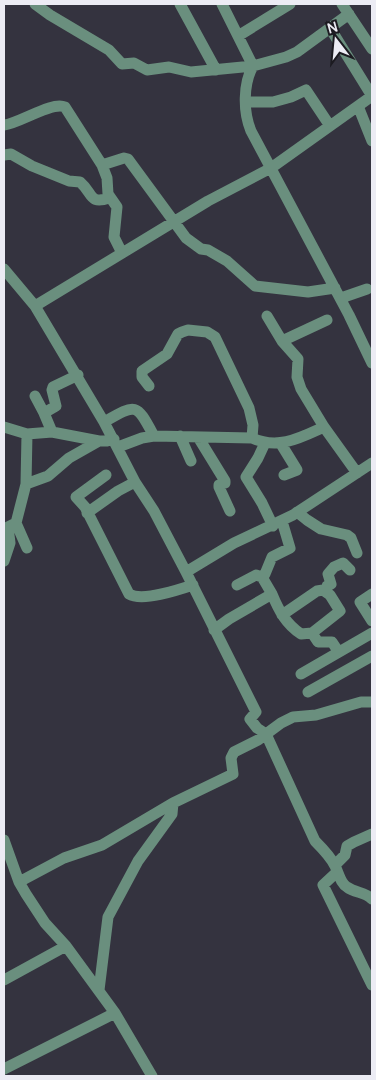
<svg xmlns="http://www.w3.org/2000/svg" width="376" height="1080" font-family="Manrope,sans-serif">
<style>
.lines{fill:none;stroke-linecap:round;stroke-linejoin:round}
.minor{stroke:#6a8f7e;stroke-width:11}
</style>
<rect width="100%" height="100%" fill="#34333f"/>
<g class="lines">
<!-- minor -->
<path class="minor" d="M35,4l15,11 59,35 13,14 12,-1 13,7 22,-3 22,5 62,-6 33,-9 11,-5 52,-38
M180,4l36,66
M222,4l31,62c-10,18 -10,46 -2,65l98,184 23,48
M342,4l30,45
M330,28l42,68
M238,36l52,-32
M246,102h27l18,-5 15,-7 24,36
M358,106l14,35
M4,125c16,-2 48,-24 61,-18l37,58 5,13 1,16 9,13 -3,30 8,16
M4,155l7,-1 21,12 37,15 11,1c13,11 9,23 29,16
M102,165l22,-7 4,1 58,79 15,11 7,1 19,11 28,25 53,6 27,-4
M4,269l31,37 69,116 31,60 19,29 32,61 70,140 -6,7 7,9 9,6 49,107c7,7 16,16 20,25 4,7 5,17 12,21 8,6 18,5 25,12
M341,298l26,-9
M35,306l173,-105 63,-33 101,-72
M267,316l15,25 16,18 -1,18 4,12 23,38 33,46
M282,341l45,-21
M149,386l-7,-9v-6l25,-17 11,-20 4,-2 6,-2 19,2 8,5 34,71 4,17 -1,13
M35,396l9,17 8,19
M44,413l12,-7 -4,-16 1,-3 25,-12
M104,422c33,-19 32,-19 50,14
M4,427l23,7 25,-2 47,9h8l7,-2
M180,436l11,25
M198,437l27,44v2l-6,2v2l11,24
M265,443l-7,15 -12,19 16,26 11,23
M281,444l16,26 -13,5
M118,447l24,-9 12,-2 98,2c26,12 48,0 72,-11
M106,475l-30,22 9,10 44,87c13,8 49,-4 64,-9
M26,484l22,-8 21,-18 30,-17
M297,512l10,8 14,9 26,6 4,3 6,15
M87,513l31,-22 17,-9
M16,523l11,25
M4,561l6,-18 -2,-16 8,-4 10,-39 1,-50
M186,572l48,-29 59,-28 79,-52
M237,585l19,-10 6,2
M326,591l1,-5 4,-2 -3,-10 6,-7 9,-4 7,7
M272,594l-10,-17 3,-3 7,-17 18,-9 -8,-27
M372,594l-12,8 12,19
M214,630l15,-11 43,-25c7,17 14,30 29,40l11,-1 28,-22 -10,-16 -7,-5 -6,1 -35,24
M312,633l6,9h14l6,9
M301,674l71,-41
M308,692l64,-36
M4,840l15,42 7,12 19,29 21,23 49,67 37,63
M335,865l10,-10 2,-9 7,-4 18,-8
M337,872l-14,13 49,100
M19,882l45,-24 38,-13 71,-42 60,-29 -2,-16 3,-6 24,-12 23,-17 12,-6 23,-2 45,-13h11
M4,980l62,-34
M99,990l9,-73 30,-56 34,-47 1,-11
M4,1069l111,-56"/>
</g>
<!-- border -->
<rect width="376" height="1080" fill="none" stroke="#ececf4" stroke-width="10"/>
<!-- north arrow -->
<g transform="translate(336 40) rotate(344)" stroke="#1c1b21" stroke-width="4" paint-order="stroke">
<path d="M0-4L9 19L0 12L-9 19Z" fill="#ececf4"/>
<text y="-8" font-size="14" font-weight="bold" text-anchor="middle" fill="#ececf4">N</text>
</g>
</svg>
